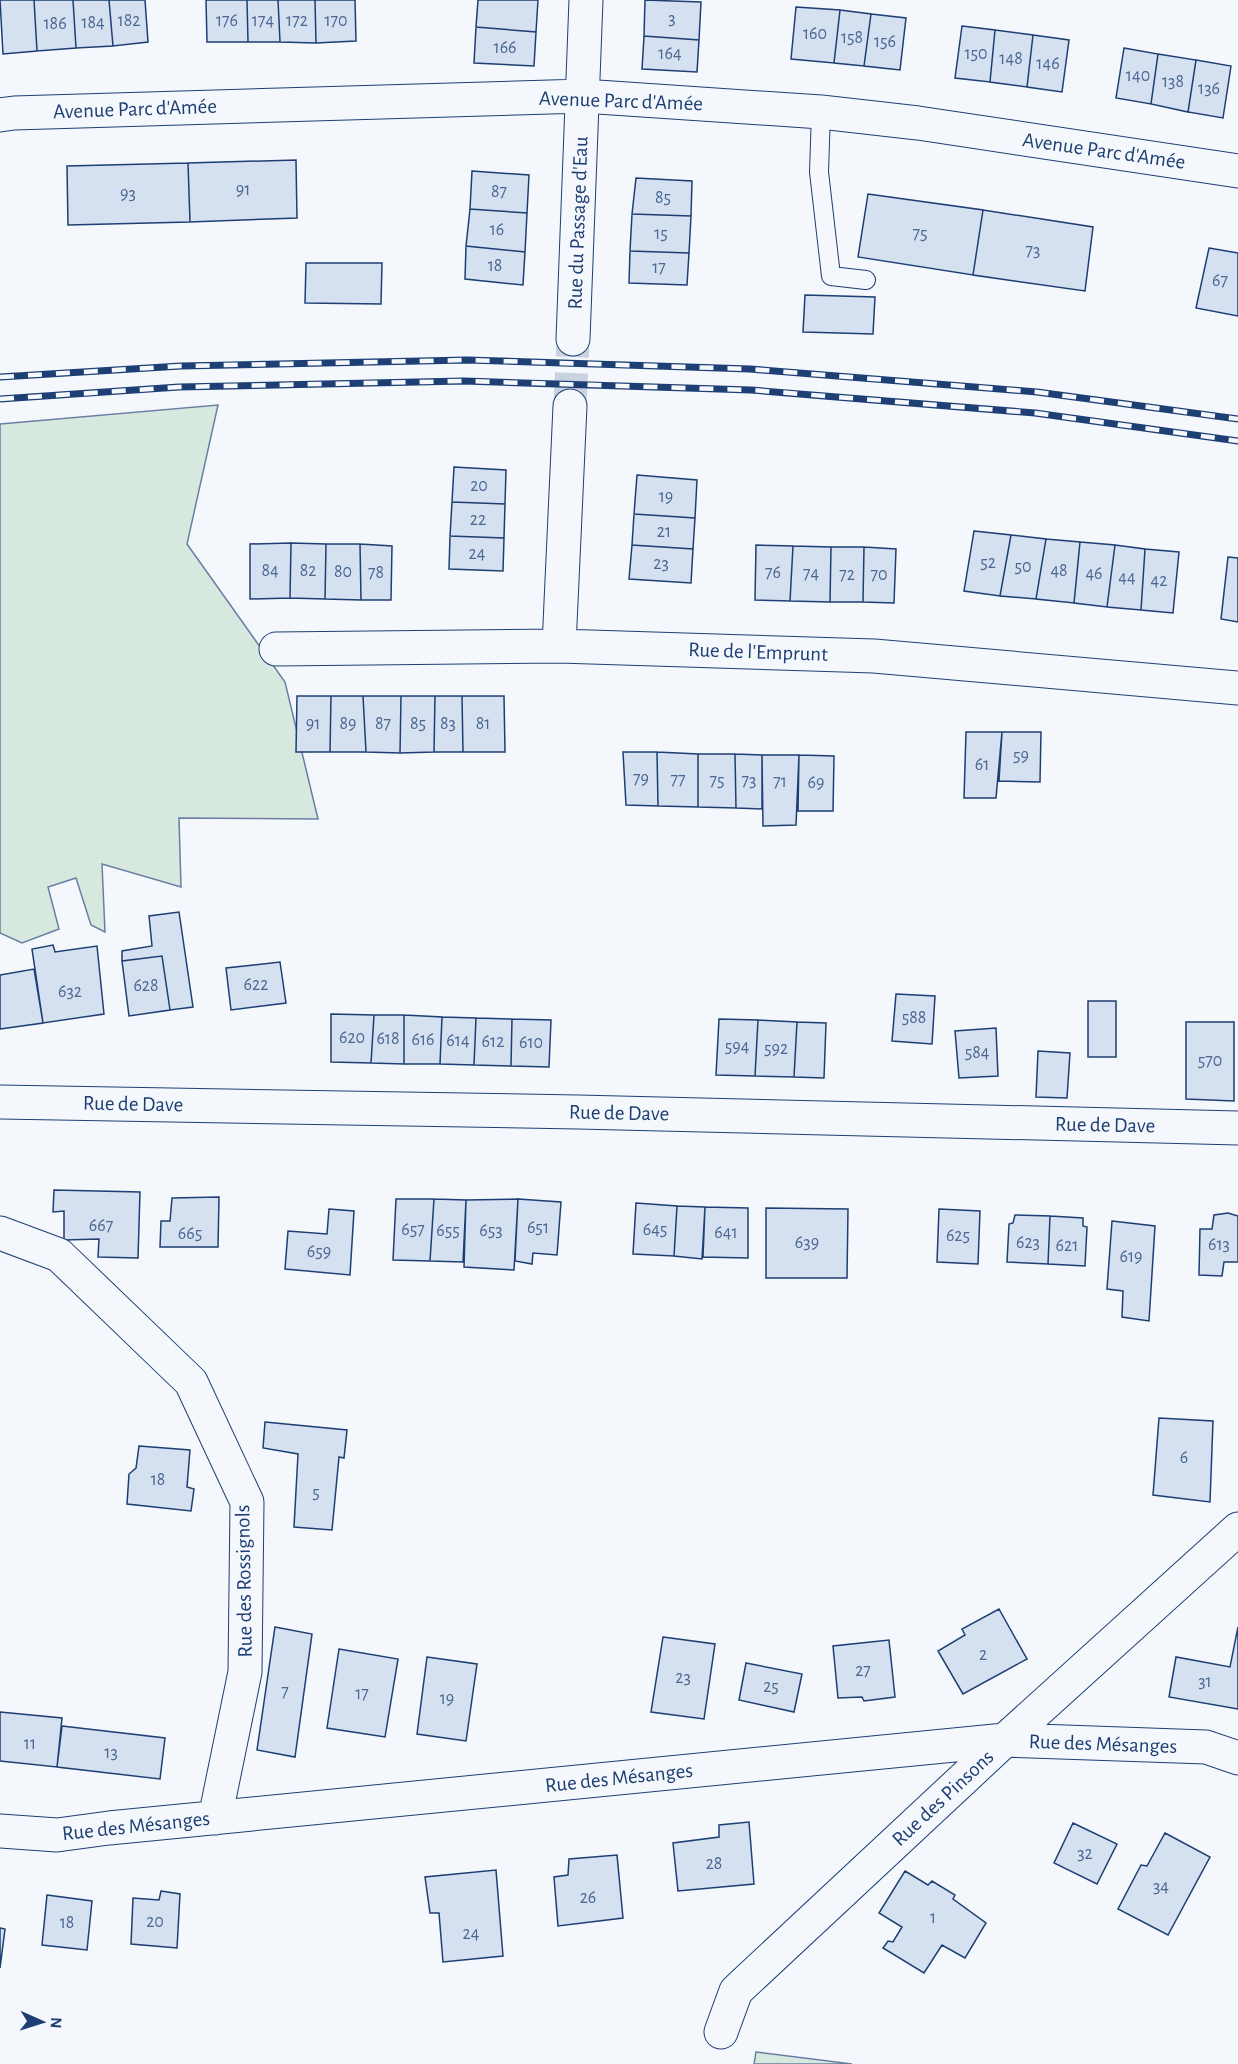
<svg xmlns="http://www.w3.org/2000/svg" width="1238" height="2064" font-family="'Alegreya Sans',sans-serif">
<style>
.green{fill:#d7e8df;stroke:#687fa3;stroke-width:1.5}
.building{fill:#d5e0f0;stroke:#1d3f73;stroke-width:1.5}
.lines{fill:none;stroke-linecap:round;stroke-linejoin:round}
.minor-tunnel{stroke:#c9d2e0;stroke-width:33;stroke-dasharray:33 16;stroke-linecap:butt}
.service-casing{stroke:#1d3f73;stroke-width:20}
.minor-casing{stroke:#1d3f73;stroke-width:35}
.secondary-casing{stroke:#1d3f73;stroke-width:35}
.service{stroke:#f4f7fb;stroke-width:18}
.minor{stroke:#f4f7fb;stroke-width:33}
.secondary{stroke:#f4f7fb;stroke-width:33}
.rail-casing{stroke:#1d3f73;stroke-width:7}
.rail{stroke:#f4f7fb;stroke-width:4.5;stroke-dasharray:14;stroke-linecap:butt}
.labels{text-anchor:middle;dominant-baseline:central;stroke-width:4.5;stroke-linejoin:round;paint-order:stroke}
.number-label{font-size:18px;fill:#4b6792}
.street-label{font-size:21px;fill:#1d3f73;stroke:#f4f7fb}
</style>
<rect width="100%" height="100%" fill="#f4f7fb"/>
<!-- green -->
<path class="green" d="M218,405l-31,139 98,138 33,137 -139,-1 2,69 -79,-23 3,68 -14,-7 -15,-47 -28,9 11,42 -37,14 -22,-10v-509z
M756,2052l96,12h-98z"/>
<!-- building -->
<path class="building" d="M0,0h34l3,51 -34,3z
M34,0h39l3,48 -39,3z
M73,0h36l4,46 -37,2z
M109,0h36l3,42 -35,4z
M206,0h41l1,42h-41z
M247,0h31l2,42h-32z
M278,0h37l1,43 -36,-1z
M315,0h40l1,41 -40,2z
M478,0h60l-2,32 -60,-5z
M645,0l56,2 -2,38 -55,-4z
M796,7l44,3 -6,53 -43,-4z
M840,10l31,4 -7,52 -30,-3z
M871,14l35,4 -6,52 -36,-4z
M962,26l33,4 -5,52 -35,-4z
M476,27l60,5 -2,34 -60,-3z
M995,30l38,5 -6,52 -37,-5z
M1033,35l36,5 -7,52 -35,-5z
M644,36l55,4 -2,32 -55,-3z
M1124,48l34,6 -7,50 -35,-6z
M1158,54l38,6 -8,52 -37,-8z
M1196,60l35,6 -8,52 -35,-6z
M296,160l1,58 -107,4 -2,-59z
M188,163l2,59 -122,3 -1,-59z
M472,171l57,4 -2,38 -57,-4z
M636,178l56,3 -1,35 -59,-2z
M868,194l115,16 -10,65 -115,-18z
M470,209l57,4 -2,39 -59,-6z
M983,210l110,17 -8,64 -112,-16z
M632,214l59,2 -2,37 -59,-2z
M466,246l59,6 -2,33 -58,-6z
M1209,248l29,5v63l-42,-8z
M630,251l59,2 -2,32 -58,-2z
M306,263h76l-1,41 -76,-1z
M805,295l70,2 -2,37 -70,-2z
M454,467l52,3 -1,34 -53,-2z
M637,475l60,5 -2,38 -61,-4z
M452,502l53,2 -1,34 -54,-2z
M634,514l61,4 -2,31 -61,-4z
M974,531l37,4 -11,61 -36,-5z
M1011,535l35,4 -10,60 -36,-3z
M450,536l54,2 -1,33 -54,-2z
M1046,539l34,3 -6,61 -38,-4z
M1080,542l35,3 -8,62 -33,-4z
M291,543l-1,55 -40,1v-55z
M291,543l35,1 -1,55 -35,-1z
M326,544h34l1,56 -36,-1z
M360,544l32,2 -1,54h-30z
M632,545l61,4 -2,34 -62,-4z
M756,545l37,1 -3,55 -35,-1z
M1115,545l30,4 -4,61 -34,-3z
M793,546l38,1 -1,55 -40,-1z
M831,547h33l-1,55h-33z
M864,547l32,2 -2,54 -31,-1z
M1145,549l34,3 -6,61 -32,-3z
M1228,557l10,1v64l-17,-3z
M297,696h34l-1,56h-34z
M331,696h32l3,56h-36z
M363,696h38l-1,57 -34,-1z
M401,696h34l-1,56 -34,1z
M435,696h27l1,56h-29z
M462,696h42l1,56h-42z
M966,732h36l-6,66h-32z
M1002,732h39l-1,50 -41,-1z
M623,752h34l1,54 -32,-1z
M657,752l41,2v53l-40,-1z
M698,754h37l1,54 -38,-1z
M735,754l27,1v54l-26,-1z
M762,755h37l-3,70 -33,1z
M799,755l35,1 -1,55h-35z
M179,912l14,95 -23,3 -8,-54 -40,5v-10l30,-5 -3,-30z
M53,945l2,7 42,-6 7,68 -61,9 -11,-74z
M162,956l8,54 -41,6 -7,-55z
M280,962l6,41 -55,7 -5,-42z
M34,969l9,54 -43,6v-54z
M896,994l39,2 -3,48 -40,-3z
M1088,1001h28v56h-28z
M331,1014l43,1 -3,48 -40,-1z
M374,1015h30v49l-33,-1z
M404,1015l38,2 -2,47h-36z
M442,1017l34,1 -2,47 -34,-1z
M476,1018l36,1 -1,47 -37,-1z
M512,1019l39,1 -2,47 -38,-1z
M719,1019l39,1 -3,56 -39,-1z
M758,1020l39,2 -3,55 -39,-1z
M797,1022l29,1 -2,55 -30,-1z
M1186,1022h48v79l-48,-2z
M996,1028l2,48 -39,2 -4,-47z
M1038,1051l32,2 -3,45 -31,-1z
M54,1190l86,2 -2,66 -40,-1 1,-18 -35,1v-29l-11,1z
M219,1197l-1,50h-58l1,-26h9l2,-23z
M396,1199h38l-4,62 -37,-1z
M434,1199l32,1 -3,62 -33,-1z
M518,1199l-4,71 -50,-3 2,-67z
M518,1199l43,3 -4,53 -24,-2 -1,11 -17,-3z
M636,1203l41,3 -3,50 -41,-2z
M677,1206l28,1 -3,52 -28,-3z
M705,1207l43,1v50l-45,-1z
M766,1208l82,1 -1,69h-81z
M329,1209l25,2 -4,64 -65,-6 3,-38 39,3z
M939,1209l41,2 -2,53 -41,-2z
M1228,1213l10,3v46h-14l-2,14 -23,-1 1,-46h12l2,-14z
M1015,1215l35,1 -2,48 -41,-2 2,-38 4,-1z
M1050,1216l33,2v8l4,1 -2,39 -37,-2z
M1112,1221l43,5 -6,95 -27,-4 1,-26 -16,-2z
M1159,1418l54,3 -3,81 -57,-7z
M265,1422l82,8 -3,28 -5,-1 -7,73 -38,-3 4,-73 -35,-6z
M139,1446l51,4 -3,37 7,2 -3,22 -64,-7 2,-30 7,-6z
M999,1609l28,50 -64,35 -25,-43 27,-16 -3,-6z
M275,1627l37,7 -17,123 -38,-7z
M1238,1627v82l-69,-12 7,-40 54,10z
M663,1637l52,7 -11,75 -53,-7z
M889,1640l6,57 -31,4 -2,-4 -24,1 -5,-52z
M339,1649l59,10 -13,78 -58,-9z
M427,1657l50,7 -11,77 -49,-7z
M746,1663l56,11 -8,38 -55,-12z
M0,1712l62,6 -5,49 -57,-6z
M62,1726l103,12 -5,41 -103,-12z
M749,1822l5,62 -76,7 -5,-48 46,-6v-12z
M1073,1823l44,21 -20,40 -43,-21z
M1165,1833l45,24 -42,78 -50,-26 23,-44 6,1z
M617,1855l6,63 -65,8 -4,-49 14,-2 1,-16z
M496,1870l7,86 -60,6 -4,-49h-9l-5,-36z
M905,1871l23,14 4,-4 23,14 -2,4 33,24 -21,35 -23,-13 -18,28 -41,-25 5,-7 5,1 9,-15 -23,-14z
M161,1891l19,3 -3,54 -46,-4 2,-46 26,2z
M47,1895l45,6 -5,49 -45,-5z
M0,1928l5,1 -5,39z"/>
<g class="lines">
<!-- minor-tunnel -->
<path class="minor-tunnel" d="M570,406l3,-67"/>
<defs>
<path id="service" d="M821,112l-2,60 12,104 35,4"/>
<path id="minor" d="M0,115l14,-2 569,-17 238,16 97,11 320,48
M573,339l13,-339
M559,646l11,-240
M276,649l283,-3 315,10 364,32
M0,1233l59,22 132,127 56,120 -2,170 -30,146
M0,1831l57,4 52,-7 896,-88 201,7 32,11
M721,2032l15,-41 269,-251 233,-211"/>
<path id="secondary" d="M0,1102l578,10 660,16"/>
</defs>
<!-- service casing -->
<use href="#service" class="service-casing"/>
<!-- minor casing -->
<use href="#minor" class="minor-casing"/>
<!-- secondary casing -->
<use href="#secondary" class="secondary-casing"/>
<!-- service -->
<use href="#service" class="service"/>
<!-- minor -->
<use href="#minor" class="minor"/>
<!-- secondary -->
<use href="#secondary" class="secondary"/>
<defs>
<path id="rail" d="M0,377l181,-11 286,-6 283,9 287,23 201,27
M0,399l179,-12 285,-6 287,9 284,23 203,28"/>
</defs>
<!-- rail casing -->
<use href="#rail" class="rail-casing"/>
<!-- rail -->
<use href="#rail" class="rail"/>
</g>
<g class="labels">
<!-- number labels -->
<g class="number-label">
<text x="672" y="19">3</text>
<text x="129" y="21">182</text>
<text x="227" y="21">176</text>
<text x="263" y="21">174</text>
<text x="297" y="21">172</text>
<text x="336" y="21">170</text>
<text x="93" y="23">184</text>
<text x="55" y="24">186</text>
<text x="815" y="34">160</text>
<text x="852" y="38">158</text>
<text x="885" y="42">156</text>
<text x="505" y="48">166</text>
<text x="670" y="54">164</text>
<text x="976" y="54">150</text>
<text x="1011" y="59">148</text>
<text x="1048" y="64">146</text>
<text x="1138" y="76">140</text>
<text x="1173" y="82">138</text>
<text x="1209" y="89">136</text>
<text x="243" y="190">91</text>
<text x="499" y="192">87</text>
<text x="128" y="194">93</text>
<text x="663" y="198">85</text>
<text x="497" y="230">16</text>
<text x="661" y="234">15</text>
<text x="920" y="234">75</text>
<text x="1033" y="251">73</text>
<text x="495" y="266">18</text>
<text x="659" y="268">17</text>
<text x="1220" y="281">67</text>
<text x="479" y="486">20</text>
<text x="666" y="497">19</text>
<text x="478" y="520">22</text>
<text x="664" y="532">21</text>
<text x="477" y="554">24</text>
<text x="988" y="563">52</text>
<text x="661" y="564">23</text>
<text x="1023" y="567">50</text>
<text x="270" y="571">84</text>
<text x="308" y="571">82</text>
<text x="1059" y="571">48</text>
<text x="343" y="572">80</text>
<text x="376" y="573">78</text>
<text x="773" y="573">76</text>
<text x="811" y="574">74</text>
<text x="1094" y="574">46</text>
<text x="847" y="575">72</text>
<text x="879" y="575">70</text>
<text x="1127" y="578">44</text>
<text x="1159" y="581">42</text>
<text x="313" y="724">91</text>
<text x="348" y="724">89</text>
<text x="383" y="724">87</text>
<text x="418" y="724">85</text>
<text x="448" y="724">83</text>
<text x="483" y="724">81</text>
<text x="1021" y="756">59</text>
<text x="982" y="765">61</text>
<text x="641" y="779">79</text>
<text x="678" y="780">77</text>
<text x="717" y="781">75</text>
<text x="749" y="781">73</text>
<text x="780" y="782">71</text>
<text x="816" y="783">69</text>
<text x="256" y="985">622</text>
<text x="146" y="986">628</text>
<text x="70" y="992">632</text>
<text x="914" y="1018">588</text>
<text x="352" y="1038">620</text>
<text x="388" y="1039">618</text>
<text x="423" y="1040">616</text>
<text x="458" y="1041">614</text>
<text x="493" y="1042">612</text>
<text x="531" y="1043">610</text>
<text x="737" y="1047">594</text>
<text x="776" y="1049">592</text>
<text x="977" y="1053">584</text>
<text x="1210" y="1061">570</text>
<text x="101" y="1226">667</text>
<text x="538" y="1228">651</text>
<text x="413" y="1230">657</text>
<text x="655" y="1230">645</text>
<text x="448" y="1231">655</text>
<text x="491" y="1231">653</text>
<text x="726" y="1233">641</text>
<text x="190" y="1234">665</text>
<text x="958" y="1236">625</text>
<text x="807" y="1243">639</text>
<text x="1028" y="1243">623</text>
<text x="1219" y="1245">613</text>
<text x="1067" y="1246">621</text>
<text x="319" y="1252">659</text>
<text x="1131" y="1257">619</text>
<text x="1184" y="1458">6</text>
<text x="158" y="1480">18</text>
<text x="316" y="1493">5</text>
<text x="983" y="1655">2</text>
<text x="863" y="1671">27</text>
<text x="683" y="1678">23</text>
<text x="1205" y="1682">31</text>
<text x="771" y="1687">25</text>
<text x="285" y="1692">7</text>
<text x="362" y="1694">17</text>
<text x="447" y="1699">19</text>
<text x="30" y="1744">11</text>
<text x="111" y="1753">13</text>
<text x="1085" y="1854">32</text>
<text x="714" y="1864">28</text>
<text x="1161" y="1887">34</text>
<text x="588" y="1898">26</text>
<text x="933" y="1918">1</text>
<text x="155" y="1922">20</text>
<text x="67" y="1923">18</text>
<text x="471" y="1934">24</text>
</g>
<!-- street labels -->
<g class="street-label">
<text transform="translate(621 101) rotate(2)">Avenue Parc d'Amée</text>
<text transform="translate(135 109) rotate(-2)">Avenue Parc d'Amée</text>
<text transform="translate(1104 151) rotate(8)">Avenue Parc d'Amée</text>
<text transform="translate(578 223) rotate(-88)">Rue du Passage d'Eau</text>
<text transform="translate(758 652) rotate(2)">Rue de l'Emprunt</text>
<text transform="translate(133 1104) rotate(1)">Rue de Dave</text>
<text transform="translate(619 1113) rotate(1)">Rue de Dave</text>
<text transform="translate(1105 1125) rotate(1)">Rue de Dave</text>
<text transform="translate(244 1581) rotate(-91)">Rue des Rossignols</text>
<text transform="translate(1103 1744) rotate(2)">Rue des Mésanges</text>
<text transform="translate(619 1778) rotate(-6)">Rue des Mésanges</text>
<text transform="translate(943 1798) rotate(-43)">Rue des Pinsons</text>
<text transform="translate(136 1826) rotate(-6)">Rue des Mésanges</text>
</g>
</g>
<!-- north arrow -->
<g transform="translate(42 2022) rotate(93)" stroke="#f4f7fb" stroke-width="4.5" paint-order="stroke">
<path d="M0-4.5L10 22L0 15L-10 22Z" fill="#1d3f73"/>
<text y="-9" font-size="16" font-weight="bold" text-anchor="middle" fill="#1d3f73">N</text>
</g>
</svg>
